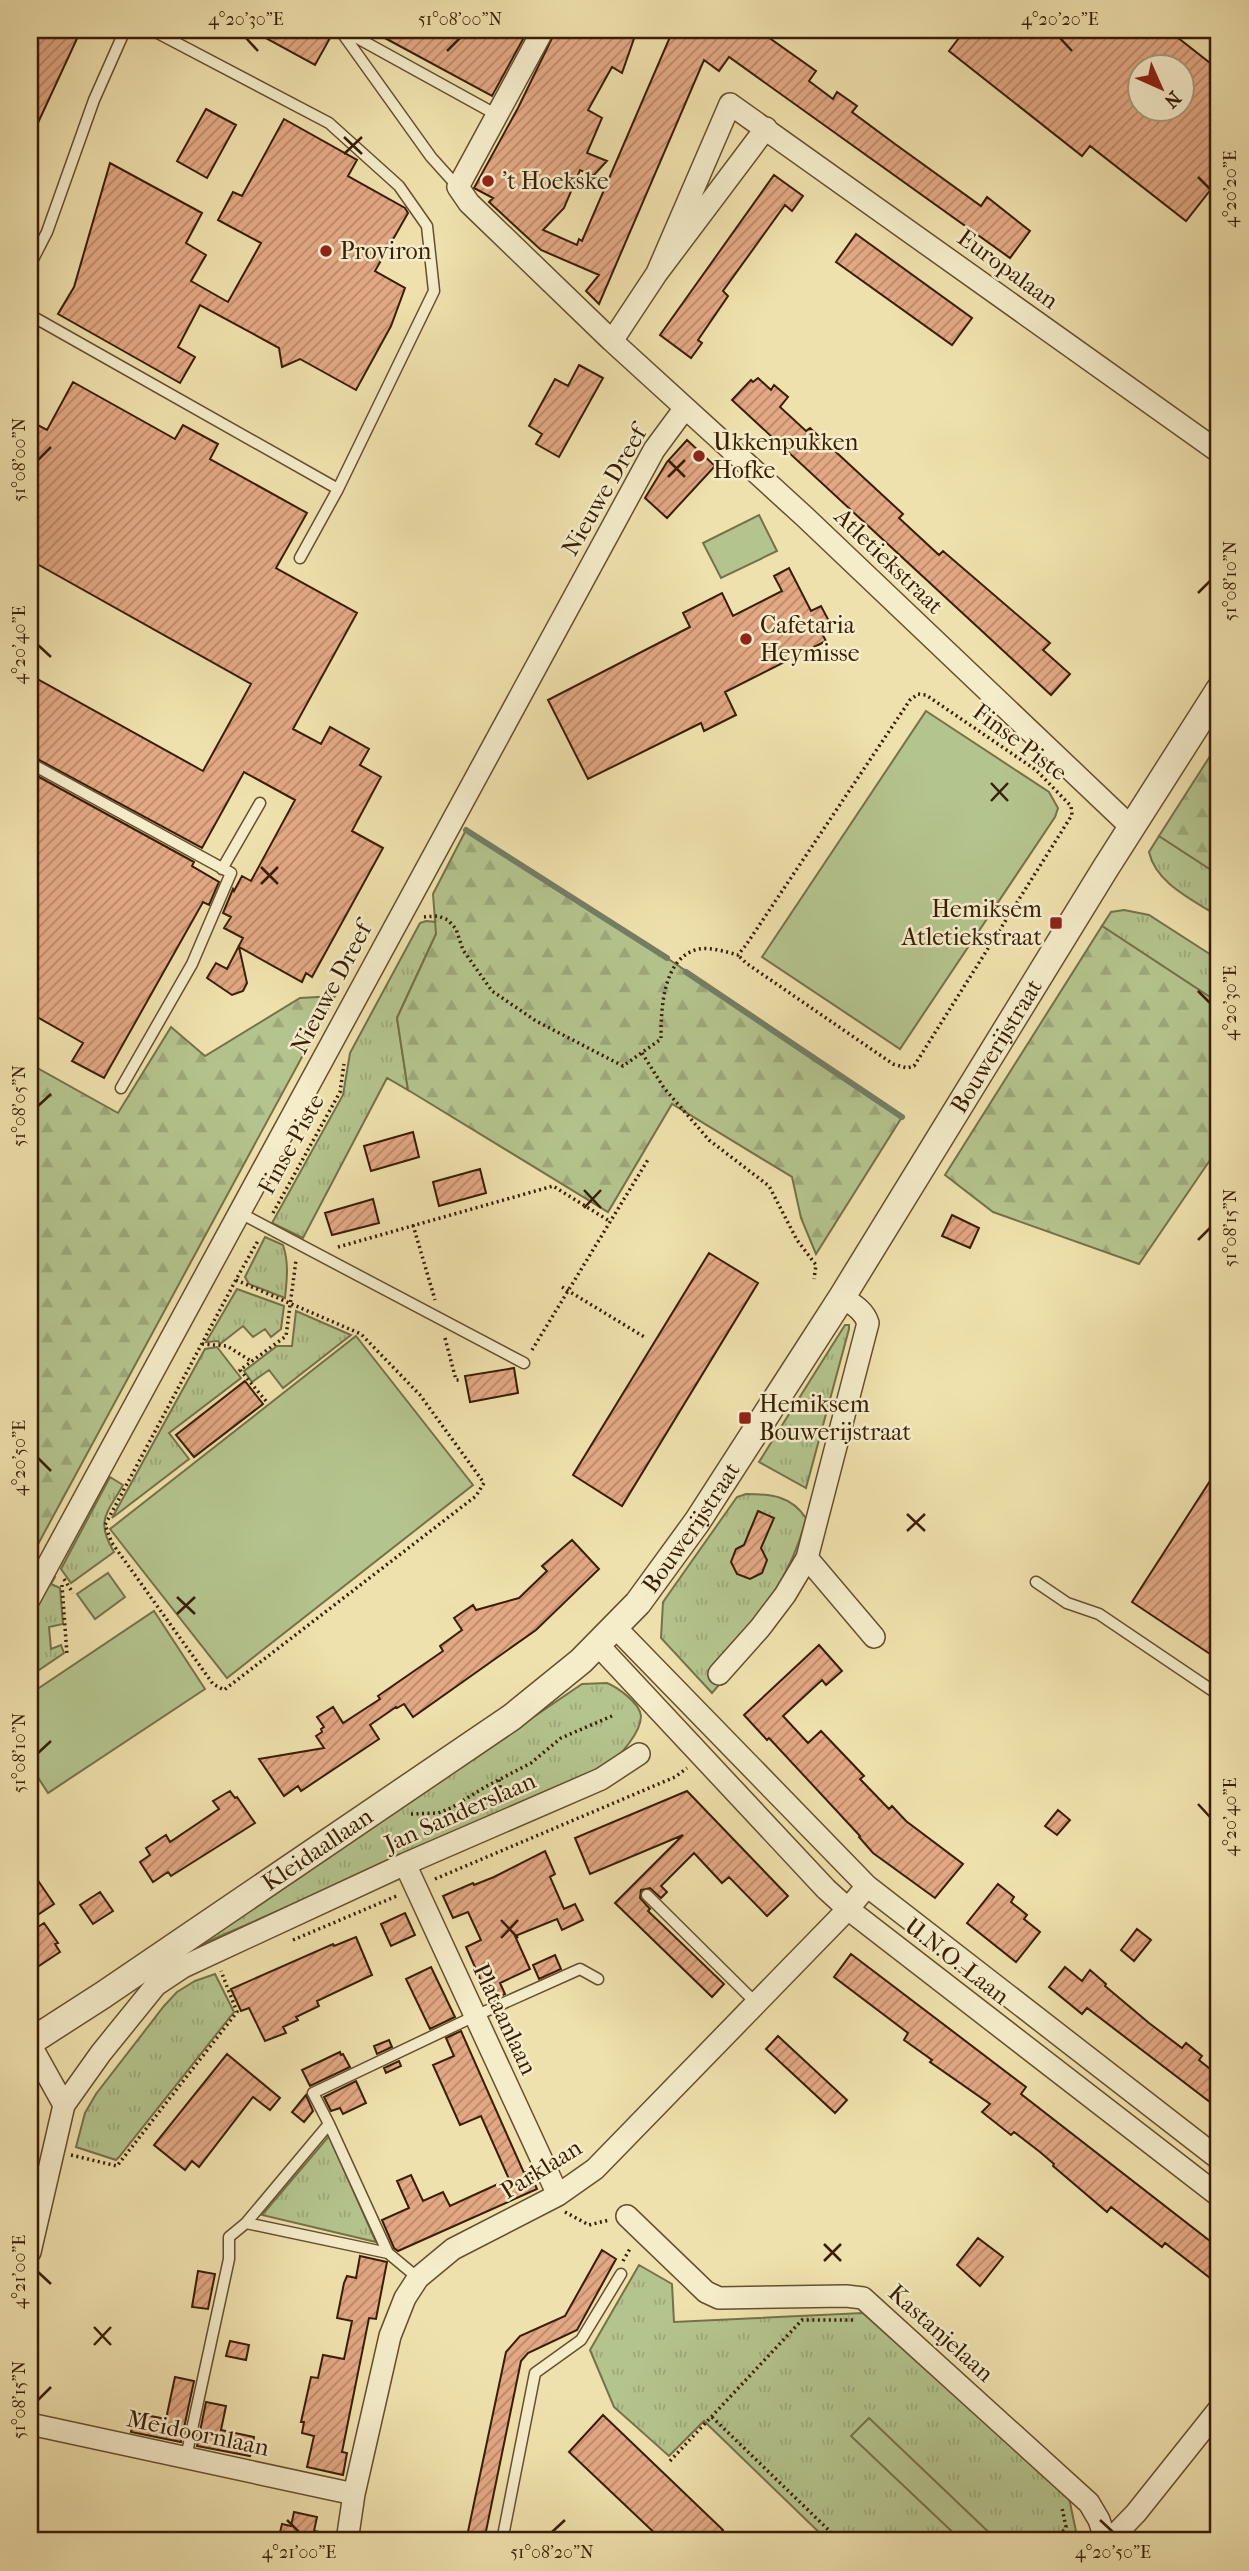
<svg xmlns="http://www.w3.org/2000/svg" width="1249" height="2571" font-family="'IM FELL French Canon',serif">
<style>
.grass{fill:url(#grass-tufts);stroke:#767149;stroke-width:2}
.forest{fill:url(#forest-firs);stroke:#767149;stroke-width:2}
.pitch{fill:#b4c48e;stroke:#767149;stroke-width:2}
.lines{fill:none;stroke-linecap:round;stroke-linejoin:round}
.stream{stroke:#747e65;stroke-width:6}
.building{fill:url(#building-hatch);stroke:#391e04;stroke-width:2;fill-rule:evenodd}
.service-casing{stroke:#664f2e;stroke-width:13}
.minor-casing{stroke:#664f2e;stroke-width:24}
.tertiary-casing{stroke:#664f2e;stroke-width:29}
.path{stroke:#391e04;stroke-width:3.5;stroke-dasharray:2 3.5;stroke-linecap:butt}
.service{stroke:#f5ecca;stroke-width:10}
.minor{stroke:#f5ecca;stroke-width:21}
.tertiary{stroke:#f5ecca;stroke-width:26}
.ticks{fill:none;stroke:#391e04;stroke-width:2.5}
.poi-dot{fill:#8f2418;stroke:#f5ecca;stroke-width:2.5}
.labels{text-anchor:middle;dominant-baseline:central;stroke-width:5;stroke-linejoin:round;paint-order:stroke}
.poi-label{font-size:24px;fill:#391e04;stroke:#f5ecca;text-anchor:start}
.street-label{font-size:24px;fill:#391e04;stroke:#f5ecca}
.neatline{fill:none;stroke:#391e04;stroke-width:2.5}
.ticks-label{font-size:18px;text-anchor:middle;fill:#391e04}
</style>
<defs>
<pattern id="grass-tufts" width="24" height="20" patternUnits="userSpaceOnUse" patternTransform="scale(1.75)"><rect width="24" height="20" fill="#b4c48e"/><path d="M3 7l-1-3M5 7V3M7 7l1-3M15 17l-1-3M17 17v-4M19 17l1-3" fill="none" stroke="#9ca879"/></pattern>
<pattern id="forest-firs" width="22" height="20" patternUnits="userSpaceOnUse" patternTransform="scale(1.75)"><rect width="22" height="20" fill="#b4c48e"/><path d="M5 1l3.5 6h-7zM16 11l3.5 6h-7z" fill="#9ca879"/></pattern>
<pattern id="building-hatch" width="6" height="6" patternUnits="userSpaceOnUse" patternTransform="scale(1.75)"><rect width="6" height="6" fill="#e3a884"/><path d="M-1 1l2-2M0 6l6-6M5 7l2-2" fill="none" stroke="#b9886a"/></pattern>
</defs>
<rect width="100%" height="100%" fill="#efe1ad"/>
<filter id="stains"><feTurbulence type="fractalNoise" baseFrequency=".00286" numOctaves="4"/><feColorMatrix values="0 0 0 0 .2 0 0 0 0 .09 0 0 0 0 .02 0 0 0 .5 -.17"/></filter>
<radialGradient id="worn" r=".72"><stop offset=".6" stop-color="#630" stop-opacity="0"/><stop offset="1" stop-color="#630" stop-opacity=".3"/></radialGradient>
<!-- grass -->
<path class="grass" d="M1159,836l60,39v42c-25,-17 -63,-33 -70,-65z
M1124,910l25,5 70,45v43l-117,-77 9,-14z
M426,921l10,1v12l-39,84 11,72 -21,-12 -84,160 -31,-15 71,-128 7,-42 70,-130z
M265,1237l18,8c6,18 4,34 2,53l-36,-14 -4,-7z
M237,1289l47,17 -3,23 -10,8 -6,-8 -12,8 -10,-11 -23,18 -2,-3 -12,1z
M296,1311l55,24 -68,53 -14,-18 -17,12 -8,-11 33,-25h15z
M845,1325h4v4l-43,159 -47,-26z
M217,1347l24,31 -72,55 20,26 -77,59 93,-169z
M110,1477l13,8c-16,29 -28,35 -9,67l-43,31 -10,-14z
M746,1494c26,0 45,2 60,24 -15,64 -56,108 -95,160l8,7 -7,8 -51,-55 2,-36 74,-105z
M51,1574l4,3 -4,7 9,4 3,36 -14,3 2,22 10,-4 3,8 -34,23v-61z
M607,1683c10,4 33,20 34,33 0,17 -21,39 -33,50l-401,176 -63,39 438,-297z
M215,1974l19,38 -115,145 -3,3 -40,-13 9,-34 11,-19 68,-88 13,-14 18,-11z
M329,2136l47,106 -114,-27z
M639,2265l33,19 2,38 189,-9 206,185 7,33 -5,10h-243l-124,-120 -35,35 -55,-49 -24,-57z"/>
<!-- forest -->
<path class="forest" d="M1219,742v133l-60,-39z
M466,830l201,128 235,159 -86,137 -15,-36 -9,-41 -120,-73 -64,108 -200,-122 -11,-72 39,-84 -3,-40z
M1102,926l117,77v144l-80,117 -146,-52 -48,-37z
M335,996l-305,563v-495l88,49 53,-86 34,29 95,-58z"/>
<!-- pitch -->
<path class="pitch" d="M759,515l18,36 -56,27 -18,-35z
M926,711l123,81 9,16 -3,9 -155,232 -138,-92z
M356,1336l117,149 -246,193 -117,-149z
M108,1573l17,24 -30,22 -18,-25z
M154,1611l51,78 -157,104 -18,-28v-71z
M869,2418l129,123h-36l-111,-105z"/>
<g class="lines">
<!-- stream -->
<path class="stream" d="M466,830l201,128
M686,972l216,145"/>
</g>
<!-- building -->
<path class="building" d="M30,30h51l-51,110z
M251,30h64l15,8 -15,27z
M370,30h158l-36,66z
M556,30h81l-15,43 -10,-6 -24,43 14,8 -15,35 20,8 -14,15 -13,-6 -16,38 -21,22 34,15 2,-6 3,2 91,-211h85l58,41 -7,10 24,18 4,-7 20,14 -5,6 43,32 86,62 6,-9 43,34 -20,27 -281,-201 -10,14 -15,-11 -105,244 -13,-13 13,-16 -58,-25 -52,-48 4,-4 -19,-10 44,-80z
M965,30h203l51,40v109l-33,42 -96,-75 -8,10 -133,-105zM1140,66h42v42h-42z
M206,109l30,16 -29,53 -30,-17z
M284,119l73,41 -9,16 57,32 3,5 -33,58 30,17 -14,38 -35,64 -56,-31 -18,8 -3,-19 -79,-43 -22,42 17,10 -15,26 -122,-69 16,-27 36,-124 92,50 -16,30 20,12 -15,26 37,21 33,-59 -43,-23 15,-28 9,4z
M774,175l29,21 -11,15 -7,-6 -62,86 5,5 -30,44 4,3 -11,15 -31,-23z
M856,234l116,84 -20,27 -116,-83z
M579,365l24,13 -44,79 -23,-13 6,-10 -13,-8 26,-47 13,7z
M758,378l13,12 3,-5 14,12 -8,10 26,24 4,-3 80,74 13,12 -4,4 40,37 4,-4 107,92 -7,7 27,24 -19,21 -319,-295 19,-20 2,2z
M73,382l102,57 8,-14 35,19 -8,15 97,54 -31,55 81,45 -64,116 28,15 9,-17 39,22 -9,16 21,12 -29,54 31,17 -71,129 -6,-4 -4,9 -63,-35 8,36 -4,8 -11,4 -25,-17 9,-15 11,6 16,-31 -19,-10 7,-11 -8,-4 10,-24 1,2 8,-15 9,5 44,-81 -51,-28 -42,76 -172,-93v-80l173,96 48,-87 -221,-124v-125l6,-11 11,6z
M687,440l28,26 -48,52 -22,-20 22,-36z
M789,568l22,43 10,-5 10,19 -11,5 6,11 -101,51 11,23 -32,16 -3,-8 -113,56 -40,-79 142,-73 -7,-14 39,-20 11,23 49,-25 -8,-15z
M30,772l164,90 -2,4 27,16 -10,23 -6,-3 -99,176 -32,-17 11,-18 -53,-30z
M413,1132l6,25 -48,14 -7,-25z
M480,1169l6,24 -47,13 -6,-24z
M373,1199l6,24 -47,12 -7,-22z
M952,1215l27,13 -9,20 -28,-12z
M709,1253l49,30 -136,223 -49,-31z
M514,1368l4,25 -48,9 -5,-26z
M245,1381l18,23 -69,53 -18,-22z
M1219,1467v193l-87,-58z
M758,1511l16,7 -13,30 6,12 -5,13 -12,6 -13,-5 -6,-12 5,-13 8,-4z
M572,1540l27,29 -63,61 -123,87 -9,-13 -7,4 -1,-1 -26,18 9,14 -78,52 -3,-5 -14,10 -25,-37 65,-11 -8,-12 6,-4 -1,-3 3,-2 -7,-10 16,-10 10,16 37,-24 -2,-3 65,-45 -3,-5 22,-16 -8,-12 19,-13 3,5 43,-12 28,-27 -5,-5z
M819,1645l23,26 -16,14 -4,-5 -39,36 25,27 13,-12 43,45 -4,3 29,30 3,-3 14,15 57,43 -28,34 -62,-45 -14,-16 1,-1 -91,-98 -2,2 -23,-25z
M230,1791l5,7 2,-1 18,26 -84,53 -3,-4 -15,10 -13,-20 10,-7 -4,-7 20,-13 4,7 49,-33 -6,-8z
M687,1791l101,105 -21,20 -38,-39 -7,6 -28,-30 -33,33 6,6 -6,6 -11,-10 -9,2 -1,8 10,11 -2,2 76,73 -12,13 -97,-94 68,-68 -93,39 -15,-36z
M1058,1810l12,10 -13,15 -12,-9z
M545,1851l10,23 -5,3 14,32 11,-5 8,16 -21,10 -5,-11 -42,17 15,33 -30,14 5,11 -15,7 -24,-54 15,-7 -13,-28 -15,6 -10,-22 30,-13 1,2 20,-8z
M39,1882l15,22 -18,12 -6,-10v-17z
M998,1884l16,13 -3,5 16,13 -3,4 16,13 -24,30 -49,-39z
M100,1892l13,19 -20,13 -13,-19z
M405,1913l10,22 -24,11 -10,-22z
M44,1923l14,20 -3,1 5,8 -30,20v-40z
M1137,1929l14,11 -17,21 -13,-11z
M356,1937l16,38 -55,26 2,5 -23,11 2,3 -15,7 3,6 -21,8 -16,-33 -8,3 -10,-22 102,-45 1,2z
M851,1954l175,133 -5,7 198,154v37l-54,-42 -3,4 -51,-40 -4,5 -54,-46 1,-2 -14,-12 -26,-20 -3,3 -29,-23 8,-8 -60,-42 2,-2 -28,-20 4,-7 -74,-56z
M555,1955l6,14 -22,10 -6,-14z
M431,1967l24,50 -25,12 -24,-50z
M1065,1967l17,14 8,-11 16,14 -1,2 44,37 33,25 4,-5 16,13 -3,4 20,16v33l-132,-101 -5,6 -33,-27z
M461,2031l63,142 5,-2 8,18 -139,62 -4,-3 -12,-28 27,-12 -12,-27 14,-6 12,26 20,-9 7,14 59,-27 -28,-63 -21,9 -27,-60 21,-9 -8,-18z
M778,2036l69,64 -12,13 -69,-64z
M389,2040l3,7 -15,7 -3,-8z
M340,2052l1,3 2,-1 7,13 -40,19 -8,-16z
M227,2054l53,44 -10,12 -17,-13 -54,70 -7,-6 -7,9 -31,-25z
M399,2061l2,5 -15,7 -2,-5z
M356,2081l10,22 -23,11 -3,-6 -9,3 -7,-14z
M306,2095l7,16 -9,11 -12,-10z
M978,2238l25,19 -23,29 -23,-21z
M602,2250l14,9 -39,71 -49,23 -7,8 -37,180h-18l40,-189 14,-16 45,-20z
M360,2256l27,6 -11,57 -7,-1 -27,134 5,1 -4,22 -36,-8 7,-31 -12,-3 2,-11h-3l10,-45 7,1 5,-23 21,4 8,-38 -15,-3 7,-35 3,-7 9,2z
M198,2271l17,3 -7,35 -16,-2z
M230,2341l19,4 -3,15 -20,-4z
M175,2377l19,4 -13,61 -50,-10 4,-19 31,6z
M206,2402l20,4 -5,24 33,7 -4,19 -53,-10z
M603,2415l120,115 -11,11h-49l-94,-89z
M294,2512l23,5 -3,14 17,3 -1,7h-52l4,-17 9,2z"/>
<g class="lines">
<defs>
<path id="service" d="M340,30l91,127 27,30
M343,30l154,85
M30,265l17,-33 47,-132 31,-70
M30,315l308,174 96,-198 -7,-65 -28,-40 -70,-63 -177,-93
M300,558l38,-69
M30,763l201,110 -39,91 -71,124
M222,869l38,-66
M240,1213l284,150
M1036,1582l31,21 32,11 120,81
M647,1895l109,108
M329,2124l59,129 30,25
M388,2253l-142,-30 83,-99 -16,-31 162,-77 105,-47 18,10
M186,2457l43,-198v-22l17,-14
M502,2541l33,-168 46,-33 40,-66"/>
<path id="minor" d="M543,30l-85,157 11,16 143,138 193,176 326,310
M657,273l73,-169 489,348
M612,341l45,-68 109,-145
M807,1558l67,79
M30,1598l624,-1148 31,-42
M616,1628l251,258 352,273
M598,1645l228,244 22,20 371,287
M719,1674l41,-46 25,-33 22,-37 61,-235c-4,-13 -16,-19 -26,-26
M405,1864l153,331
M30,2044l34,61
M627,2216l79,76 13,6 127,-2 17,2 226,205 10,17 7,21
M30,2252l34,-147 37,-52 55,-68 27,-18 222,-103 196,-85 38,-25
M30,2424l324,70
M347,2541l7,-47 36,-158 15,-38 13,-20 35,-29 105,-54 37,-26 253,-260 19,-23
M1109,2541l27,-28 83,-104"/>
<g id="tertiary">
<path id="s1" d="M30,2042l73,-47 409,-278 69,-56 57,-58 59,-81 145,-225 263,-428 114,-179"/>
</g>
</defs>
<!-- service casing -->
<use href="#service" class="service-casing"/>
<!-- minor casing -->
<use href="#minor" class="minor-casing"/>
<!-- tertiary casing -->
<use href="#tertiary" class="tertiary-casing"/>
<!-- path -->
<path class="path" d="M424,917l14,-1 10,4 8,9 7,21 29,41 44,30 87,45 38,-27c0,-29 1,-82 38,-90 12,-2 28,3 39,6l8,-10 164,-245 8,-6 8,1 110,75 35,36 1,9 -158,251 -7,2 -14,-4 -147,-101 -8,-8
M642,1053l22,35 45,52 60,46 28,54 19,25 -2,14
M273,1213l67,-121 4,-28
M413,1225l22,75
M338,1247l215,-61 58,36
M236,1280l125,54 59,61 64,88 -8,13 -252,194 -11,-6 -101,-141 -7,-18 133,-249 21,-37
M562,1287l84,51
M445,1338l11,42h4
M202,1344l25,2 24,15
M532,1350l117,-192
M266,1401l-26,-31 46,-34 10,-76
M64,1579l9,14
M62,1585l5,70
M495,1803l5,-16 -1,-8
M411,1814l27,-1 13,-5 34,-21 46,-24 30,-25 51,-22
M435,1879l240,-102 12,-9
M293,1940l106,-45
M71,2155l46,11 120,-154 -16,-41
M565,2212l24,13 20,-5
M623,2261l8,-14
M712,2417l128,124
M670,2461l132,-141h54
M1057,2541l9,-14 -4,-19"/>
<!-- service -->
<use href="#service" class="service"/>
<!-- minor -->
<use href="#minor" class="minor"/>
<!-- tertiary -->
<use href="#tertiary" class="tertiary"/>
</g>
<!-- ticks -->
<path class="ticks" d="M246,38l12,13M1060,38l12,13M447,51l13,-13M344,137l18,17M344,154l18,-17M1198,177l12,12M38,460l13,-13M668,460l17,17M668,477l17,-17M1198,593l12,-12M38,645l13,12M991,783l17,18M991,801l17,-18M261,867l17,17M261,884l17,-17M1198,991l12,12M38,1106l13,-12M584,1190l17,18M584,1208l17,-18M1198,1240l12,-12M38,1458l13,13M907,1514l18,17M907,1531l18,-17M177,1597l18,17M177,1614l18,-17M38,1753l13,-12M1198,1804l12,13M501,1920l17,18M501,1938l17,-18M824,2244l17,17M824,2261l17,-17M38,2272l13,12M94,2327l17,18M94,2345l17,-18M38,2400l13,-13M287,2520l12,12M1100,2520l13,12M552,2532l13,-12"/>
<!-- markers -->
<g class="poi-dot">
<circle cx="488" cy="181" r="7"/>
<circle cx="326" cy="251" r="7"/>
<circle cx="699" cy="456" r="7"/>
<circle cx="746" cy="639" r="7"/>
<rect x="1049" y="916" width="14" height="14" rx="3.5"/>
<rect x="738" y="1411" width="14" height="14" rx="3.5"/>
</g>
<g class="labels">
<!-- poi labels -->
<g class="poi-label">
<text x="502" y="181">'t Hoekske</text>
<text x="340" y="251">Proviron</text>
<text x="713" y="442">Ukkenpukken<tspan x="713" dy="28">Hofke</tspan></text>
<text x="760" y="625">Cafetaria<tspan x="760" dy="28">Heymisse</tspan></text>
<text x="1042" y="909" text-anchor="end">Hemiksem<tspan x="1042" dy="28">Atletiekstraat</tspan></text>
<text x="759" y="1404">Hemiksem<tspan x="759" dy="28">Bouwerijstraat</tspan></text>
</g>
<!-- street labels -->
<g class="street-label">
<text transform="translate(1008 269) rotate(36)">Europalaan</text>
<text transform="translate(604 491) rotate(-60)">Nieuwe Dreef</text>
<text transform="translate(889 561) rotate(44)">Atletiekstraat</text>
<text transform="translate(1020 742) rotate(37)">Finse Piste</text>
<text transform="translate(331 988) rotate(-62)">Nieuwe Dreef</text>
<text stroke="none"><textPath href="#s1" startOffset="1414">Bouwerijstraat</textPath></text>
<text transform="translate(291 1144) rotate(-61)">Finse Piste</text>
<text stroke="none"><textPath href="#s1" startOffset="844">Bouwerijstraat</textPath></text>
<text transform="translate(460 1812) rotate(-24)">Jan Sanderslaan</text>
<text stroke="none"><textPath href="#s1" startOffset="346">Kleidaallaan</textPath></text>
<text transform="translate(957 1961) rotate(38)">U.N.O.-Laan</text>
<text transform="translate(505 2019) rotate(65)">Plataanlaan</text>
<text transform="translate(541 2169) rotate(-32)">Parklaan</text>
<text transform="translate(941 2333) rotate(42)">Kastanjelaan</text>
<text transform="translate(198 2433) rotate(12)">Meidoornlaan</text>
</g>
</g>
<!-- margin -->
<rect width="1249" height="2571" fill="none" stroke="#efe1ad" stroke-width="77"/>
<!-- north arrow -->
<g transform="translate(1161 88) rotate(135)"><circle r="33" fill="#f5ecca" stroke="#aa9a7b" stroke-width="2"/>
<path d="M0-5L12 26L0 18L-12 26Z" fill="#8f2418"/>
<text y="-10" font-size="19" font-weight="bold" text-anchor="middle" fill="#391e04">N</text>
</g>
<rect x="38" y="38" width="1172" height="2494" class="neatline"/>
<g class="ticks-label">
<text x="246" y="25">4°20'30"E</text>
<text x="460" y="25">51°08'00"N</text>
<text x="1060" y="25">4°20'20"E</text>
<text transform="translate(1230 189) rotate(-90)" y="6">4°20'20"E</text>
<text transform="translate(19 460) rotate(-90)" y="6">51°08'00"N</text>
<text transform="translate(1230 581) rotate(-90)" y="6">51°08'10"N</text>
<text transform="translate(19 645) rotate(-90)" y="6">4°20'40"E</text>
<text transform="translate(1230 1003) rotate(-90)" y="6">4°20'30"E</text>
<text transform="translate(19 1106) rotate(-90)" y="6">51°08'05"N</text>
<text transform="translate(1230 1228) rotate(-90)" y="6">51°08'15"N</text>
<text transform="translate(19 1458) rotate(-90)" y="6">4°20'50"E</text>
<text transform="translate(19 1753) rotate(-90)" y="6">51°08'10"N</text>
<text transform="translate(1230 1817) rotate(-90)" y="6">4°20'40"E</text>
<text transform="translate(19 2272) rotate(-90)" y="6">4°21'00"E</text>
<text transform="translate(19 2400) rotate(-90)" y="6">51°08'15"N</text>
<text x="299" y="2558">4°21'00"E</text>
<text x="552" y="2558">51°08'20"N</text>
<text x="1113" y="2558">4°20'50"E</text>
</g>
<rect width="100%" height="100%" filter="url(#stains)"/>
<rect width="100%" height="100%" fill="url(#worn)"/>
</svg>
